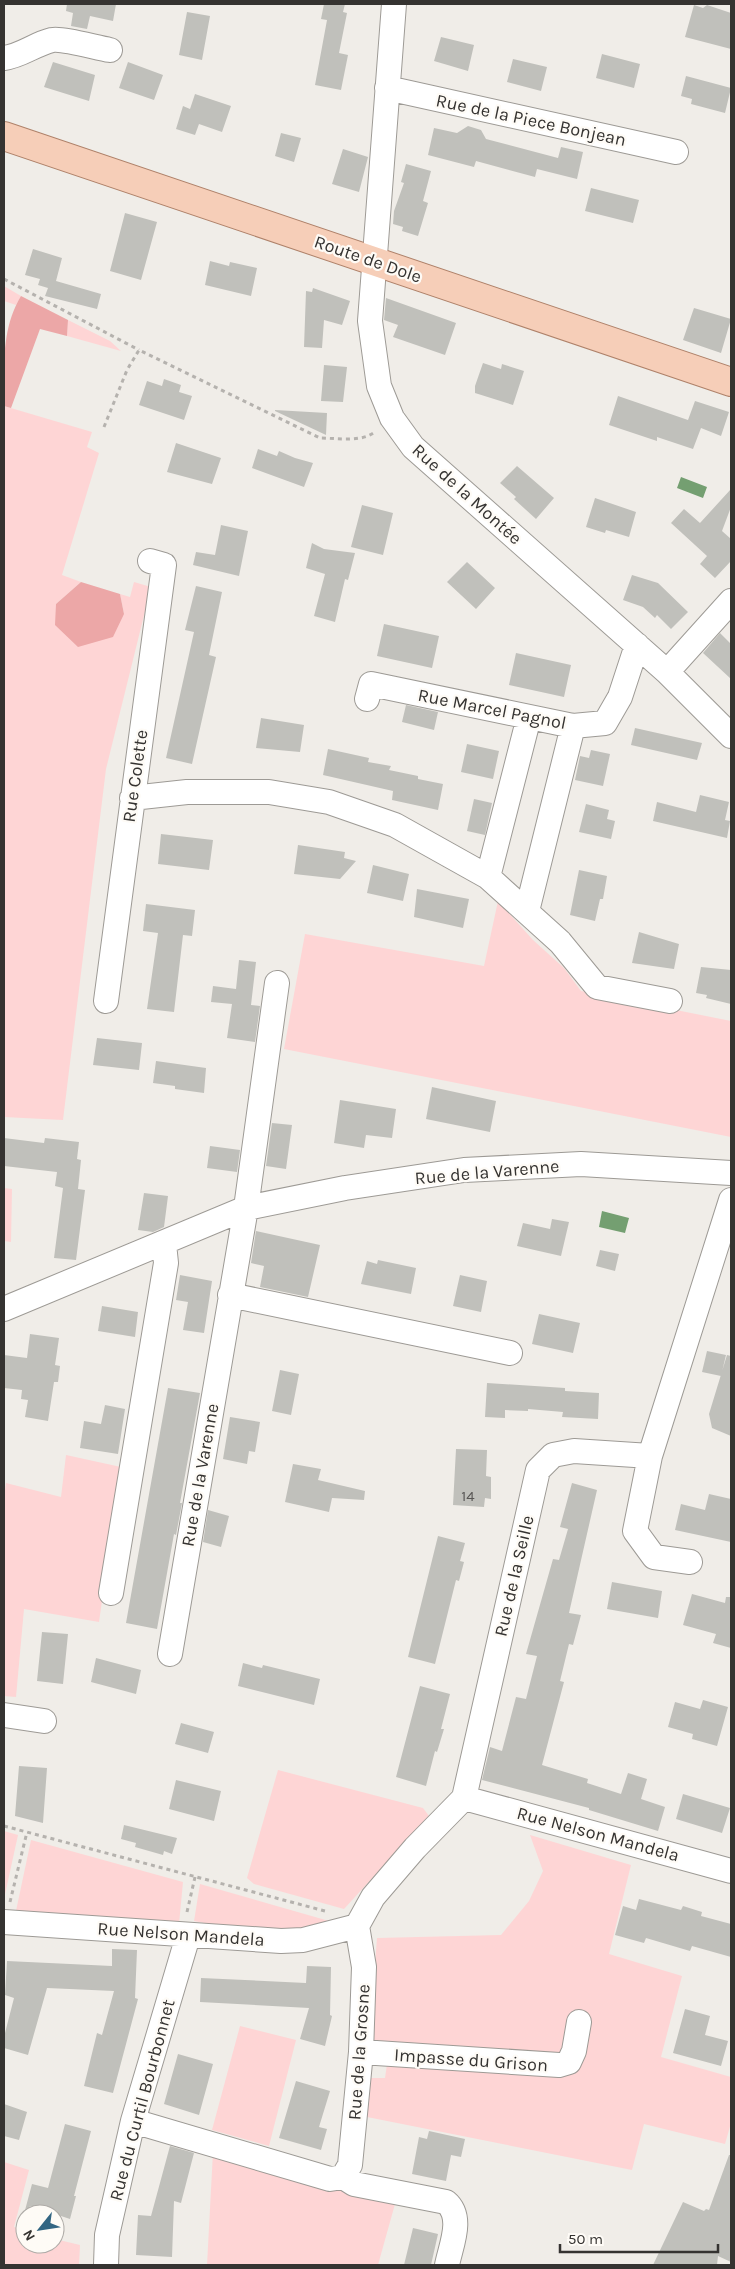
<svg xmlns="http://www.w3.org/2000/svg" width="735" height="2269" font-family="Karla,sans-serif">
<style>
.green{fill:#fed5d5}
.forest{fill:#eca7a7}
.water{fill:#749f71}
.building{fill:#c0c0bb}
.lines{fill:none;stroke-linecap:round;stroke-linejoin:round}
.minor-casing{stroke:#9d9a95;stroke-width:26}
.major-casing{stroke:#af826a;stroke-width:30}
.path{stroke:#b5b2ae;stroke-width:3;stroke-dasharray:4 4;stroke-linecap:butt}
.minor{stroke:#fff;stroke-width:24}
.major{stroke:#f6ceb8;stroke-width:28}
.labels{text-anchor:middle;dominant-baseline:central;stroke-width:4.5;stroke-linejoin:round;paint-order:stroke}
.number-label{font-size:15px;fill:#585654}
.street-label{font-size:18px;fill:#353331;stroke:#fefbf6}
</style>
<rect width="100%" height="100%" fill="#f0ede8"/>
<!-- green -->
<path class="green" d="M4,286l17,10 -5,9 -12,-4z
M68,320l42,21 11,10 -54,-15z
M4,406l88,26 -5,15 12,6 -37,122 19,7 -25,22 68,10 -4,-20 10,3 4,-15 17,5 -45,182 -43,351 -59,-3z
M498,901l35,39 31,28 17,23 150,30v116l-447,-88 21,-115 179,32z
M4,1188l8,1 -1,53 -7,-1z
M66,1455l55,12 -22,155 -75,-13 -8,88 -12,-1v-200l2,-13 55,14z
M278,1770l145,38 6,8 -85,93 -90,-25 -7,-6z
M4,1831l14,4 -14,64z
M530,1835l101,30 -22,89 73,22 -21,81 70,20v46l-6,21 -81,-20 -12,46 -265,-53 1,-39h17l2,-14 171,7 12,-29 -15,16 -186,-17 8,-103 124,-3 28,-34 14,-30z
M31,1840l152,42 -4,42 -163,-13z
M200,1884l129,37 -9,5 -60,8 -66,-13z
M240,2026l56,14 -27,106 -57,-16z
M213,2152l182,52 -17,61h-171z
M4,2162l25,8 -15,57 11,3v14h30v-5l25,6 -1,20h-75z"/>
<!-- forest -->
<path class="forest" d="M21,296l47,24 -1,16 -27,-7 -29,79 -7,-2c0,-37 -3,-77 17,-110z
M81,582l39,12 4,20 -11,23 -35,10 -23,-22 1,-21z"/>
<!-- water -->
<path class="water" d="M681,477l26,10 -4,11 -26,-10z
M602,1211l27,7 -4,15 -26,-6z"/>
<!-- building -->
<path class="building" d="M67,4h49l-3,17 -23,-5 -3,13 -16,-3 2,-13 -7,-2z
M324,4h21l-2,8 4,1 -8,40 9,2 -7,35 -26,-5 12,-65 -6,-1z
M694,5l9,3 4,-3 24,8v36l-46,-12z
M187,12l23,4 -8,44 -23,-5z
M441,37l33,8 -6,26 -34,-10z
M602,54l38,10 -6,24 -38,-10z
M513,59l34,8 -6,24 -34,-9z
M53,62l42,13 -6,26 -45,-14z
M128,62l35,13 -9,25 -35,-12z
M686,76l45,12 -6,25 -34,-9 1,-5 -11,-3z
M195,94l36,12 -9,26 -23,-8 -4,11 -19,-6 7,-23 7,3z
M468,126l13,4 5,9 72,19 3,-11 22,5 -6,27 -40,-10 -2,8 -59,-16 -2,6 -46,-12 6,-27 23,5z
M281,133l20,5 -7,24 -19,-6z
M343,149l25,8 -9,35 -27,-8z
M406,164l25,7 -8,30 5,2 -10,33 -16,-5 1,-4 -10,-3 1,-13 10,-28 -3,-1z
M591,188l48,12 -6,23 -48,-12z
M125,213l32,9 -16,58 -31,-9z
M33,249l29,9 -6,23 45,13 -4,15 -52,-13 3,-8 -10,-3 2,-6 -15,-4z
M210,261l19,5 1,-4 27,6 -6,28 -46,-11z
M313,288l37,13 -8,24 -18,-5 -2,28 -18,-1 2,-56 6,1z
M386,298l70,25 -11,32 -52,-18 5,-12 -14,-5z
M694,308l37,11 -10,34 -38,-13z
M483,363l18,6 1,-5 22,7 -11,34 -38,-12v-7z
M324,365l23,2 -4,35 -22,-1z
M164,379l17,6 -2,7 13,4 -8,24 -45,-15 8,-24 15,5z
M618,396l70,24 7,-19 34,11 -8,24 -20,-8 -8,21 -36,-12v4l-48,-16z
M275,410l52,3 -1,22 -51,-24z
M176,443l45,15 -9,26 -45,-12z
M258,449l19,7 2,-5 16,7 18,5 -9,24 -52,-19z
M517,466l37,32 -18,21 -22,-20 2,-2 -16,-14z
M731,489v18l-9,24 9,8v22l-16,17 -15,-14 7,-8 -36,-33 13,-14 16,14z
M595,498l41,14 -7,25 -23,-7 -1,3 -19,-6z
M362,505l31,8 -10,42 -32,-8z
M221,525l27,6 -9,45 -46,-11 3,-13 19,3z
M312,543l12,6 31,4 -7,27 -3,-1 -10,43 -21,-6 11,-42 -19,-6z
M467,562l28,26 -19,21 -29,-27z
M632,575l26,8 30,29 -17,17 -14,-14 -2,3 -12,-11 -20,-7z
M196,586l26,6 -13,63 7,2 -24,107 -26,-6 28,-126 -9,-2z
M384,624l55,12 -7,32 -55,-12z
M720,633l11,11v35l-28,-26z
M516,653l55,12 -7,32 -55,-12z
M406,705l32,7 -4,18 -32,-8z
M261,718l43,7 -4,27 -44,-4z
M635,728l67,15 -5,17 -66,-15z
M467,744l32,7 -6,28 -32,-7z
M328,749l41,9 -1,4 23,4 -2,4 29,6v3l25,5 -5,26 -46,-10 1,-9 -70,-16z
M591,750l19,4 -7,32 -28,-6 5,-24 9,2z
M700,795l29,7 -4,18 5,1 -3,17 -74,-17 4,-19 39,10z
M474,799l18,4 -7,32 -18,-4z
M586,804l23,6 -2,9 8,2 -4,18 -32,-7z
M161,834l52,6 -4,30 -51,-6z
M298,845l47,7 -1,6 12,3 -16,18 -46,-5z
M373,865l36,9 -6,27 -36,-8z
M579,870l28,6 -4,23h-3l-5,22 -25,-6z
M417,889l52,10 -6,29 -49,-11z
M146,904l49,6 -3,26 -9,-1 -9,77 -27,-3 11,-76 -15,-2z
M639,932l40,12 -5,25 -42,-6z
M239,960l17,2 -5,43 9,1 -5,36 -28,-4 5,-34 -21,-2 2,-16 23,3z
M701,967l30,3v34l-25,-6 1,-3 -11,-2z
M97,1038l45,5 -3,27 -46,-5z
M156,1061l50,7 -2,25 -29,-4v-3l-22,-3z
M432,1087l64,14 -6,31 -64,-13z
M340,1100l56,9 -4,29 -26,-3 -2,13 -30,-5z
M272,1123l20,2 -6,44 -20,-3z
M4,1138l40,5 1,-5 34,4 -2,17 4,1 -3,29 7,1 -9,70 -22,-2 9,-70 -8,-2 2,-14 -53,-6z
M210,1146l30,4 -3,22 -30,-4z
M144,1193l24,3 -4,31 -11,5 -15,-2z
M552,1219l17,3 -8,34 -44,-10 6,-23 27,6z
M256,1231l64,14 -12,52 -48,-10 4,-21 -13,-3z
M600,1250l19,4 -4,17 -19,-5z
M378,1260l38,8 -5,26 -50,-10 6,-23 10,3z
M180,1275l32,6 -8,52 -21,-3 5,-28 -12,-2z
M460,1275l27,6 -6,31 -28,-6z
M102,1306l36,6 -3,25 -37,-6z
M539,1314l41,9 -7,30 -41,-9z
M30,1334l29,4 -4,27 5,1 -2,16h-4l-6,39 -23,-4 3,-17 -7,-1 1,-9 -18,-2v-33l23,3z
M707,1351l19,4 -5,21 -19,-4z
M727,1355l4,1v80l-19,-8 -3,-14z
M280,1370l19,4 -8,41 -19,-4z
M487,1383l78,5v3l34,2 -1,26 -36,-2 1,-5 -35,-3v2l-23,-1v8l-20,-1z
M168,1388l32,5 -20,110h2l-6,32 -2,-1 -17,95 -31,-6z
M105,1405l20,4 -7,45 -38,-6 4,-27 17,3z
M230,1417l30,5 -5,30 -6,-1 -2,13 -24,-5z
M456,1449l31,1 -1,26 5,1v22l-6,-1 -1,9 -31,-2z
M293,1464l28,5 -3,11 47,11 -1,9 -32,-2 -3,14 -44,-10z
M572,1483l25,7 -28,123 12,2 -8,30 -4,-1 -9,37 4,1 -22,83 46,14 -1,4 34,11 7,-21 19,6 -6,20 24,8 -7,24 -69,-21v-2l-107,-28 8,-33 12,4 14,-54 10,2 11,-43 -11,-2 27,-95 6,1 9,-31 -8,-2z
M709,1494l22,5v43l-56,-12 6,-26 24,6z
M208,1510l21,6 -8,31 -18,-5z
M438,1536l27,7 -5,18 4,1 -5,19 -3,-1 -21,84 -27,-7z
M612,1582l50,9 -4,27 -51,-9z
M692,1594l33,9 1,-6h5v51l-18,-5 3,-9 -33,-9z
M42,1632l26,2 -5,50 -26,-3z
M96,1658l45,12 -5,24 -45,-12z
M243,1663l19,5 1,-3 57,14 -6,26 -76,-19z
M420,1686l30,8 -9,35h3l-7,23 -2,-1 -9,35 -30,-9z
M703,1700l25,7 -11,39 -25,-7 1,-5 -25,-7 7,-25 25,7z
M181,1723l33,9 -6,21 -33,-9z
M19,1766l28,2 -4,55 -28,-7z
M176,1780l45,11 -7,30 -45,-12z
M683,1794l47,14 -8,25 -46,-14z
M124,1825l53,13 -5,16 -8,-3 -1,4 -28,-8 1,-4 -15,-4z
M639,1899l42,11 2,-4 19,6 -1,4 30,8v33l-39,-11 -2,5 -44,-13 -2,5 -29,-8 8,-29 13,4z
M112,1949l25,1 -2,48 3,1 -25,94 -29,-7 13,-53 5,2 12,-44 -67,-3 -19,67 -24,-7v-11l10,-39 -9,-3 2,-34 105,5z
M307,1966l24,1 -1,48 2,1 -7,30 -25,-7 9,-31 -109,-6 1,-24 105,5z
M685,2009l25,7 -5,19 23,6 -7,25 -48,-13z
M178,2054l35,10 -14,51 -35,-11z
M296,2081l34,10 -11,36 8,2 -6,21 -42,-12z
M4,2104l23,8 -8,28 -15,-4z
M65,2124l26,7 -17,65h2l-6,23 -15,-5h-31l8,-30 16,4z
M429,2131l36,8 -4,18 -10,-2 -5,26 -34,-7 7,-37 8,2z
M170,2146l24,7 -13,50 -7,-2 -2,56 -36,-2 2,-40 13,1z
M729,2155h2v107l-13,-6 -1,9h-64l30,-63 21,9 2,-2 3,1z
M413,2228l25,6 -7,31h-27z"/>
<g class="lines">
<defs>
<path id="minor" d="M394,4l-24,317 9,65 13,32 21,29 254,225 64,64
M4,58c17,-2 31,-14 48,-18 11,-2 45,8 58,10
M387,88l289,64
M667,672l64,-71
M367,699l4,-15 202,42 32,-3 15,-26 17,-52
M132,798l55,-6h82l60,10 66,23 93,52 72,65 37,45 73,14
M488,877l41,-160
M527,911l46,-185
M106,1001l58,-436 -14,-4
M230,1295l280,58
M4,1309l242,-101 99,-20 119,-18 117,-6 150,9
M690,1562l-36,-5 -19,-26 15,-75 81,-256
M111,1593l55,-330 -2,-19
M170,1654l76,-446 31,-225
M4,1715l40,6
M464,1798l267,73
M4,1922l277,19 22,-1 54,-14
M357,1926l16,-29 42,-49 49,-50 74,-328 15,-15 21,-4 76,5
M361,2052l198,13 10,-3 5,-11 5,-29
M133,2121l197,58 13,-2 7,-12 11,-113 3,-85 -7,-41
M343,2177l11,7 92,18c18,15 5,43 1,63
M106,2265l1,-30 26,-114 55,-185"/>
<path id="major" d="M4,136l727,246"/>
</defs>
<!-- minor casing -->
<use href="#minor" class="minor-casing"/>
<!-- major casing -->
<use href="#major" class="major-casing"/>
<!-- path -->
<path class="path" d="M4,279l135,71
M104,427l23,-57 12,-20 181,88c16,0 43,5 56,-7
M4,1826l321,85
M10,1902l17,-70
M187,1912l8,-35"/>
<!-- minor -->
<use href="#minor" class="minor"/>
<!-- major -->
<use href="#major" class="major"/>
</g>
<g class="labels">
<!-- number labels -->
<g class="number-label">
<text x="468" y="1496">14</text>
</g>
<!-- street labels -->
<g class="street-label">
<text transform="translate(531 120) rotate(12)">Rue de la Piece Bonjean</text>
<text transform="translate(368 259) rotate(19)">Route de Dole</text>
<text transform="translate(467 494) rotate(42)">Rue de la Montée</text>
<text transform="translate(492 709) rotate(11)">Rue Marcel Pagnol</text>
<text transform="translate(135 776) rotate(-82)">Rue Colette</text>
<text transform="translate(487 1172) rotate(-5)">Rue de la Varenne</text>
<text transform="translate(200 1475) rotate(-80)">Rue de la Varenne</text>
<text transform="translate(514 1576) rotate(-77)">Rue de la Seille</text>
<text transform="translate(598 1834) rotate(15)">Rue Nelson Mandela</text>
<text transform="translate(181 1934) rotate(4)">Rue Nelson Mandela</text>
<text transform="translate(359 2052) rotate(-86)">Rue de la Grosne</text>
<text transform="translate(471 2060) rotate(4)">Impasse du Grison</text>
<text transform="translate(142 2100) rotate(-75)">Rue du Curtil Bourbonnet</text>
</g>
</g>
<!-- border -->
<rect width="735" height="2269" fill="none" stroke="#353331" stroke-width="10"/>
<!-- north arrow -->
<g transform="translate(40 2229) rotate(240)"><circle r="24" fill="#fefbf6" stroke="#aeaba7"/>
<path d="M0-4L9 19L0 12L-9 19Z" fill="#326582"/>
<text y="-8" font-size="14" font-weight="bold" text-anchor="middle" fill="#353331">N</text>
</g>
<!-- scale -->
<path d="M560 2244v8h158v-8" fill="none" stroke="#353331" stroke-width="2.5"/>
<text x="568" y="2244" font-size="15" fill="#353331" stroke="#fefbf6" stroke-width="4" paint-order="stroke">50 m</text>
</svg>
